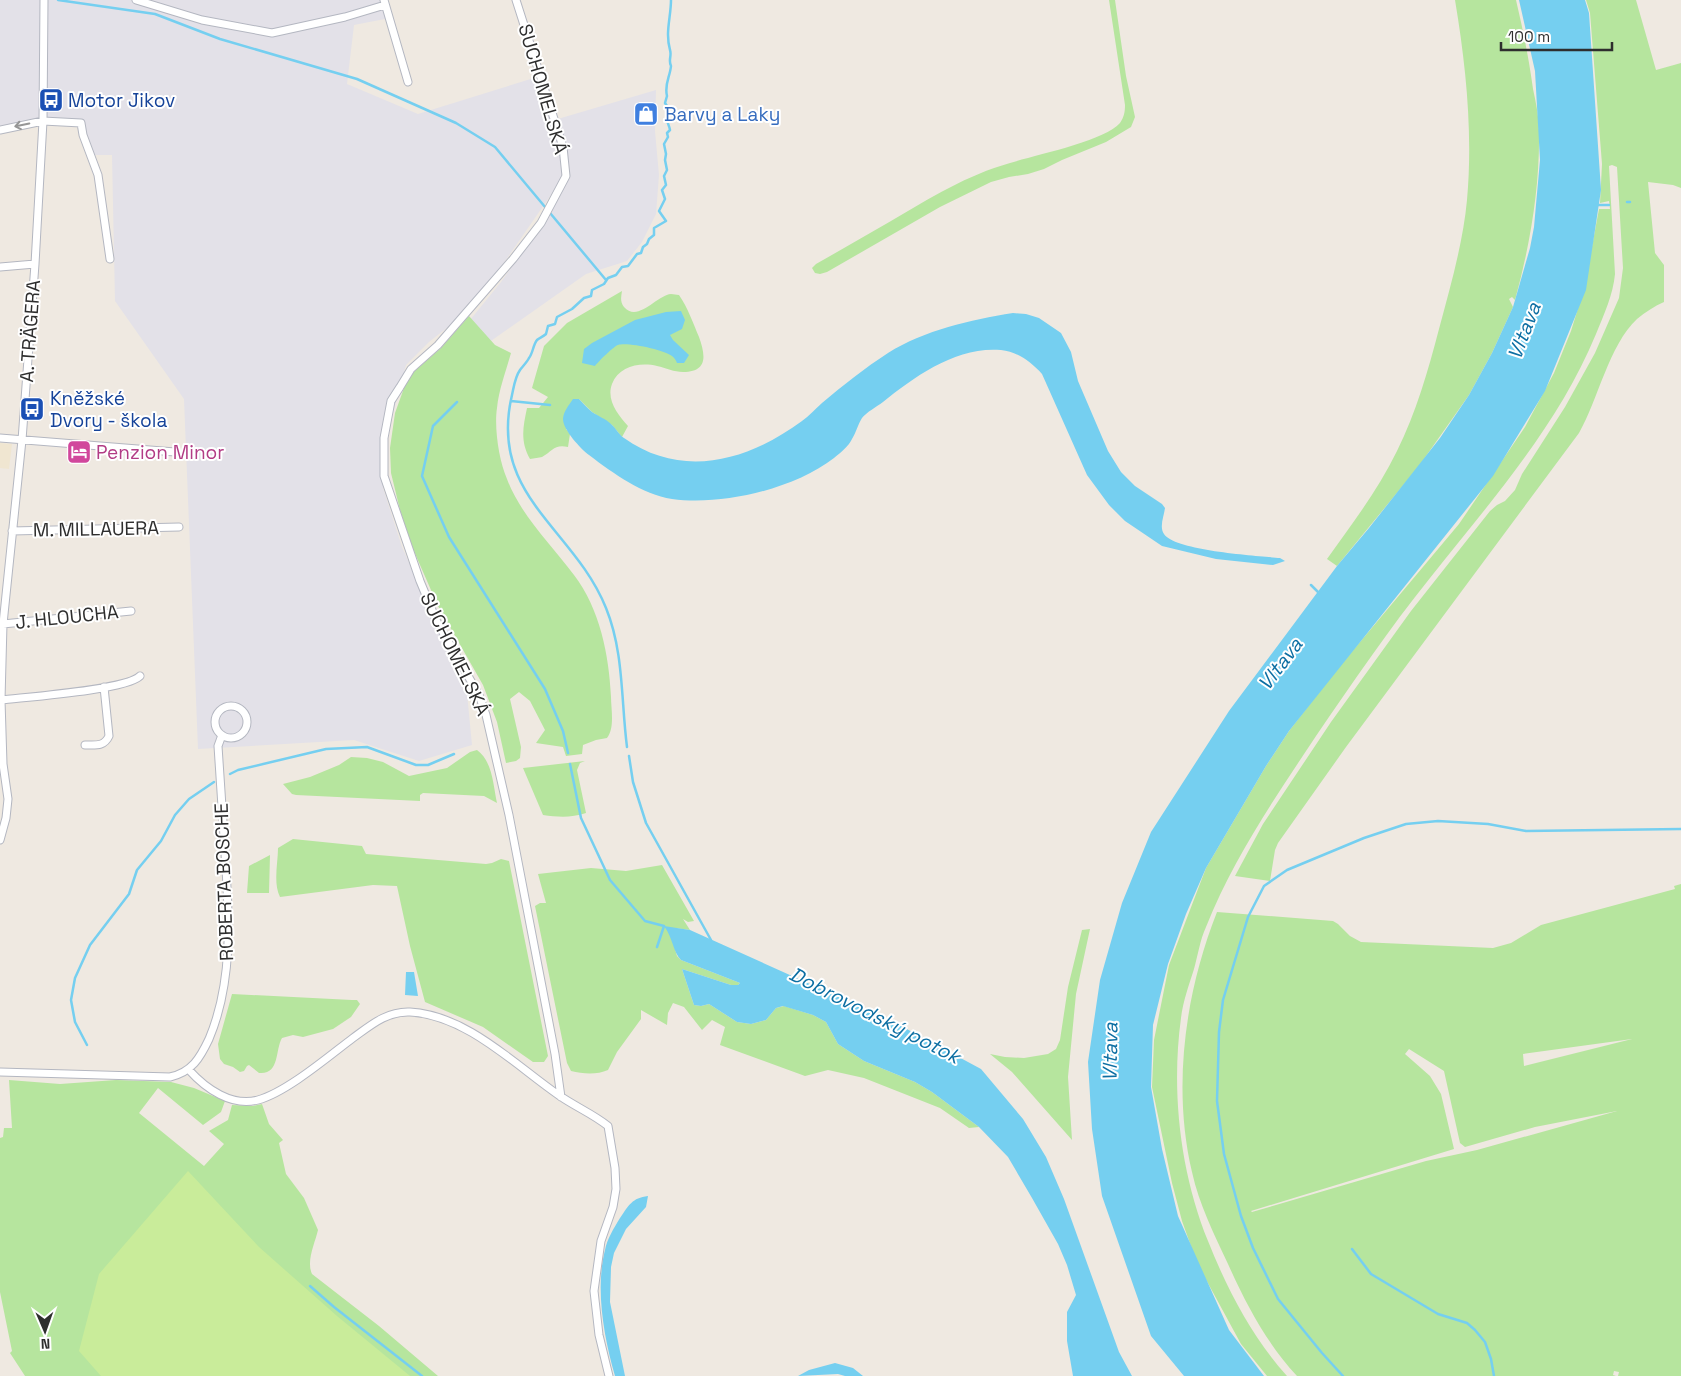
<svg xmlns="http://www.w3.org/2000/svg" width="1681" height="1376" font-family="'Space Grotesk',sans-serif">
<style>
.industrial{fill:#e3e1e8}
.education{fill:#f0e6d1}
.green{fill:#b6e59e;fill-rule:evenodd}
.pitch{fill:#c9ec9a}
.water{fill:#75cff0}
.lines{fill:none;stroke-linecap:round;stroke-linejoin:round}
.stream{stroke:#75cff0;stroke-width:2.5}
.minor-casing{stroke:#b4b7c1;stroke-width:9}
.minor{stroke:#fff;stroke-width:7}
.oneway{stroke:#969696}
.labels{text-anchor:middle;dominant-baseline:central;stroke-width:4;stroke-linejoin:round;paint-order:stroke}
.street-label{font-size:19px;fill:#2e2e2e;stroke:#fff}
.transit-label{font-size:19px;fill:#164399;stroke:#fff;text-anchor:start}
.shop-label{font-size:19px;fill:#366cbe;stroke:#fff;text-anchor:start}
.hotel-label{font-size:19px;fill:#b23c85;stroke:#fff;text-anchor:start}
.water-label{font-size:20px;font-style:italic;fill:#0d6fa3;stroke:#fff}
</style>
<rect width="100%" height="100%" fill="#efe9e1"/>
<!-- industrial -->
<path class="industrial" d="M0,0h386l4,18 -36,7 -7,59 71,30 119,-37 14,44 105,-31 -1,41 4,44 -3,39 -14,28 -15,19 -41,13 -98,69 -18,-23 31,-38 41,-57 22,-49 -72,104 -39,43 -24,19 -23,23 -22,82 -1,41 19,59 44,98 12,13 8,25 6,62 -53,16 -65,-21 -156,9 -14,-350 -69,-98 -3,-146h-20l-9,-34 -48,-2 -35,7z"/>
<!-- education -->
<path class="education" d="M0,443l12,1 -3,25 -9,-1z"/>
<!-- green -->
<path class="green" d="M1109,0h6l11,76 9,41 -4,10 -25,15 -44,18 -18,9 -16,5 -19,3 -18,5 -51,25 -113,65 -7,2 -5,-1 -3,-5 4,-4c25,-14 50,-29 75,-43 39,-23 76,-46 119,-58 25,-8 95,-22 110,-40 4,-6 5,-11 5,-18z
M1455,0h61c7,30 13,59 17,89 3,14 6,28 6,42 1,57 -9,114 -24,169l-3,-3 -3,2 4,8 -21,46 -23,42 -50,71 -82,100 -10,-7c25,-35 51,-69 70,-108 19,-38 31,-80 42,-122 11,-41 24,-86 28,-129 6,-67 -1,-134 -12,-200z
M1586,0h50l20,70 25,-7v125l-8,-3 -25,-3 7,71 9,12v37c-9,4 -19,10 -27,17 -28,26 -39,81 -58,114l-233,314 -68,96 -3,7 -5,31 -35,-5 28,-52 68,-102 80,-111 79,-100 7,-6 8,-4 10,-11 7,-16 43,-67 30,-54 24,-55 4,-30 -6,-101 -5,-2 -3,1 6,108c-2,21 -11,40 -19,60 -38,92 -105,167 -166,244 -41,51 -77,104 -114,158 -41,62 -82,121 -110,191 -6,13 -8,28 -12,42 -5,16 -11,32 -13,49 -10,73 -1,154 27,223 19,48 44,96 79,135h-20l-26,-32 -44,-81 -15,-42 -10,-38 -20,-96 2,-47 15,-75 37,-97 60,-102 23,-35 45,-58 125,-149 66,-97 29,-54 17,-42 13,-42 15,-80h11l-1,-8 -9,2 2,-39 -12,-151z
M622,291c-1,6 -2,11 2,16 14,16 33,-12 47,-13 3,0 5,1 8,1 9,13 14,28 20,42 6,17 10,35 -16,35 -9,0 -17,-4 -26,-6 -17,-4 -38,0 -45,18 -6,16 6,31 16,42l-6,11 -10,-12 -20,-13 -13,-13 -13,30 4,5 -2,13c-14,-3 -15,4 -26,10 -3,1 -8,1 -12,2 -10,-18 -7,-32 -3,-51h12l9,-11 -16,-9 12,-42 23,-23z
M469,316l26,29 16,8c-5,18 -12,36 -14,55 -3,20 2,53 10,71 14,37 44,65 67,96 26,34 35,80 37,122 0,12 4,31 -4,41l-11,2 -13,5 -1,9 -16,2 -3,-9 -27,-4 9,-13 -15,-29 -11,-9 -9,7 11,48 -1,11 -4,3 -10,2 -9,-41 -14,-37 -45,-79 -25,-57 -13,-39 -9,-37 -1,-25 5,-35 13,-36 33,-29z
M477,750c16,12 16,35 20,53l-13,-7 -61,-3 -3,2v6l-124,-6 -4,-1 -9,-10 27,-7 29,-12 12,-8 16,1 16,4 26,14 38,-8 23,-16z
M585,761l-5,2 -3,7 9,43c-15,5 -28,4 -43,2l-20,-47z
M293,839l69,7 4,8 120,10 6,-1 9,-4 8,2 39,195 -4,6h-11l-50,-35 -58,-25 -15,-56 -13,-60 -24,-1 -93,12c-7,-14 -2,-34 -2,-49z
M270,855l-1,38h-22l2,-27z
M662,865l32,56 -6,1 -5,-3 7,11 -15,-2 -4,7 6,21 4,4 59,23 -2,2h-7l-49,-16 12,36 7,1 8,-2 28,18 14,2 15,-4 10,-12 8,-2 29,9 13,7 12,22 26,17 51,21 17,10 47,35 -10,1 -29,-20 -76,-30 -36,-8 -23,6 -85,-31 5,-18 -13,-7 -10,10 -18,-23 -11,-4 -5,10 -1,12 -26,-15v9l-24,33 -9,18c-11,5 -25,4 -37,1l-4,-8 -32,-157 5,-3h6l-8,-29 53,-6 35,3z
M1681,884v492h-63l1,-4 -5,-1 -1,4 3,1h-319c-30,-32 -51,-72 -69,-112 -14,-30 -29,-60 -36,-92 -20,-85 -7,-179 25,-260l116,9 5,3 12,12 11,6 132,6 18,-5 30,-18 134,-36 -1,-3zM1632,1039l-108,27 -1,-12zM1409,1049l35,22 16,72 5,4 70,-20 82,-16 -140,39 -51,11 -174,51 -1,-1 203,-62 -13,-55 -11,-18 -25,-22z
M1090,929l-14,65 -8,83 4,63 -60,-68 -22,-18 15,3 19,1 24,-4 8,-5 4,-9 8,-53 14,-57z
M232,994l120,6h5l3,4 -9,13 -18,12 -30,8 -10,-2 -11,3c-7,12 -2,37 -23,35l-10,-8 -2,1 -3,5 -4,1 -7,-5 -9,-3 -4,-5 -2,-15z
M9,1080l51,4 56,-4 55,2 23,6 31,13 -4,11 -18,13 -45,-37 -19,25 65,53 20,-22 -15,-13 19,-11 4,-15 21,1 9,-2 7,20 14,16 -4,3 7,31 18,24 14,32c-3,13 -12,31 -6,44l67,52 59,50h-413l-15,-23 2,-2 -12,-59v-154l3,-1 1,-9h8z"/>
<!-- pitch -->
<path class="pitch" d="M188,1171l71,76 78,69 73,60h-309l-22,-25 20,-77z"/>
<!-- water -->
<path class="water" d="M1519,0h66l4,13 12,177 -15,100 -41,101 -52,85 -204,255 -23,35 -60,102 -20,46 -18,50 -15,61 -2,62 11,62 16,67 51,114 35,46h-80l-33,-40 -49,-140 -10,-67 -4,-67 12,-82 22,-77 29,-71 78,-121 108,-145 32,-38 71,-90 29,-43 23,-42 21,-46 17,-59 4,-21 6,-67 -5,-89z
M681,311l4,9 -3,9 -12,6 3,5 16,15 -5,8h-7c-1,-2 -2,-5 -5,-7 -8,-6 -44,-14 -54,-11 -4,1 -20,17 -23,21l-13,-3 2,-14 8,-6 43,-23 31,-8z
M1013,313l13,1 13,4 22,15 10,19 7,29 30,70 13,21 14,14 27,18 3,4c-1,8 -6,19 -1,26 11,17 95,22 116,24l5,3 -12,4 -57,-6 -54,-13 -37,-25 -16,-16 -22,-30 -45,-101c-11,-12 -24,-22 -41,-24 -44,-4 -86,26 -118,52 -7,5 -16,10 -21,16 -4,6 -6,15 -10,21 -3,7 -12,14 -18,19 -40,31 -112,48 -162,41 -30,-5 -58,-25 -83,-44 -8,-6 -26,-25 -26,-36 0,-7 6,-14 10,-20h6c4,4 8,9 13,13 6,4 14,7 19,12 5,4 8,11 13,14 59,42 125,22 178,-17 7,-5 13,-12 20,-18 21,-18 43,-35 66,-50 37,-23 82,-33 125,-40z
M664,926l26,4 200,90 91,49 42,50 23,38 18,42 55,153 13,24h-59l-6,-35v-29l9,-17 -9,-30 -9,-21 -26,-46 -24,-41 -29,-30 -47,-35 -17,-10 -51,-21 -26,-17 -12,-22 -13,-7 -30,-9 -7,2 -10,12 -15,4 -14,-2 -28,-18 -8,2 -7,-1 -12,-36 49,16h7l2,-2 -59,-23c-8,-8 -8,-22 -17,-34z
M406,972h8l4,24 -13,-1z
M648,1196l-2,11 -20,22 -12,24 -3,14 -1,35 15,74h-10c-11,-38 -20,-87 -10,-126 2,-11 9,-22 15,-32 9,-13 12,-20 28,-22z
M835,1363l18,5 10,8h-18l-7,-2 -40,2 11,-6z"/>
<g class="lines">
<!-- stream -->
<path class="stream" d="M58,0l97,14 65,25 137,40 99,44 39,24 111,133
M1627,202h3
M1595,205h14
M511,401l39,4
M457,402l-24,24 -11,50 27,61 96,152 18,42 5,22
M1311,585l8,8
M627,747c-6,-46 -3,-95 -21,-139 -32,-80 -118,-112 -94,-213 2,-9 3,-18 8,-25 3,-4 7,-8 9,-12 4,-5 4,-13 8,-18 2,-2 6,-3 9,-6l2,-8 7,-2 2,-7 15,-8 12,-11 7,-2 1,-6 12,-6 4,-6 8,-3 6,-8 6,-1 9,-12 4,-1 2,-6 4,-3 2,-5 5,-4v-7l12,-7 -7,-10 6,-12 -3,-9 4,-5 -2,-9 3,-6 -2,-10 1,-6 -2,-10 4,-7 -1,-4 3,-3c-1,-7 -7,-12 -1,-21l-4,-6 2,-7c-3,-12 3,-19 4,-30 -3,-6 1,-10 -1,-16 -5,-18 1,-33 1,-50
M629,756l4,26 13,41 65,117
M570,764l11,54 29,62 35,41 19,5 -7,21
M230,774l8,-4 88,-21 41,-2 49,18h12l26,-11
M87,1045l-12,-23 -4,-22 4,-22 15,-33 39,-51 8,-24 24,-29 14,-26 14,-16 25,-17
M1352,1249l19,25 67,40 29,9 8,7 10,12 6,17 3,17
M310,1286l24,21 88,69
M1343,1376l-21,-23 -44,-54 -25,-51 -12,-32 -17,-62 -7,-53 2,-69 4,-32 25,-83 16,-31 23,-16 77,-32 42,-14 32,-3 50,3 38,7 155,-2"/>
<defs>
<path id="minor" d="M136,0l66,20 70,13 73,-16 40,-12
M384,0l24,82
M516,0l47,147 3,29 -25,47 -28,36 -75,86 -27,24 -11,18 -9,14 -7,37v38l36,105 17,41 42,73 7,20 23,100 46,239 6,43
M0,130l43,-9 38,2 2,12 15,40 12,84
M0,267l35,-3
M0,438l175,14
M12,531l167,-4
M3,624l128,-13
M1,700c25,-3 125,-10 139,-24
M215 722a16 16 0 1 1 32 0a16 16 0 1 1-32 0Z
M85,745c10,0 19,2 24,-9l-5,-49
M0,840l6,-22 2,-19 -5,-35 -2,-64 2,-76 19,-184 13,-176 8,-143 1,-121
M189,1070c17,19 43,37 69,30 29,-8 71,-44 95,-62 18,-13 34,-27 57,-26 57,3 106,54 150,84 16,11 33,18 48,30l7,42 1,21 -3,18 -12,34 -7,50 5,44 10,41
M0,1072l170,5c22,-5 30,-19 39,-38 27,-64 19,-135 15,-202 -2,-31 -4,-61 -6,-91l4,-11"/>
</defs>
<!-- minor casing -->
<use href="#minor" class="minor-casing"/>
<!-- minor -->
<use href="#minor" class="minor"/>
</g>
<!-- one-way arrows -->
<defs><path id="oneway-shaft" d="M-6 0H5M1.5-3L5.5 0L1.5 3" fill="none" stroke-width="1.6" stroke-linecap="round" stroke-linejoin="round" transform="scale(1.25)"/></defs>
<use class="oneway" href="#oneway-shaft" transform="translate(22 125) rotate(168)"/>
<!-- icons -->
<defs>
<symbol id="bus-square" viewBox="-11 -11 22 22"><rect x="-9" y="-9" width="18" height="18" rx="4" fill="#1a4fb4" stroke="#fff"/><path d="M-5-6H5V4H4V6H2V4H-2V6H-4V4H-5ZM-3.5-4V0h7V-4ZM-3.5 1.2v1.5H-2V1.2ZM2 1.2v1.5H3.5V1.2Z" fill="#fff"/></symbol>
<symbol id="shop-square" viewBox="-11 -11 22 22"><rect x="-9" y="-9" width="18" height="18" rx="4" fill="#3f7fe0" stroke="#fff"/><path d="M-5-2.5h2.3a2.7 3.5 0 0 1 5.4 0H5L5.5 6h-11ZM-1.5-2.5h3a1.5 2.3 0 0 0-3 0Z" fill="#fff"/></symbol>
<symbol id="hotel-square" viewBox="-11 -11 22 22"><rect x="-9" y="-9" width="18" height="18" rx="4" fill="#d1479c" stroke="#fff"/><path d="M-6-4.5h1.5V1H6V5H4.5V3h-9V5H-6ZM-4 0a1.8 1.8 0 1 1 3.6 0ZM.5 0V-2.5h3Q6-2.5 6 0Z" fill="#fff"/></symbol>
</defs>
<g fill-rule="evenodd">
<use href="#bus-square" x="37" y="86" width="28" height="28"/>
<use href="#shop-square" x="632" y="100" width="28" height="28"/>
<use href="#bus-square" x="18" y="395" width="28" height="28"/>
<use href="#hotel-square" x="65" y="438" width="28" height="28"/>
</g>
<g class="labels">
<!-- street labels -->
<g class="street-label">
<text transform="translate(543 89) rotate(74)">SUCHOMELSKÁ</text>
<text transform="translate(30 331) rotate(-86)">A. TRÄGERA</text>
<text transform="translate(96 529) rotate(-1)">M. MILLAUERA</text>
<text transform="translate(67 617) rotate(-6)">J. HLOUCHA</text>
<text transform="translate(455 654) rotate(64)">SUCHOMELSKÁ</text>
<text transform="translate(224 882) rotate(-92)">ROBERTA BOSCHE</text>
</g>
<!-- transit labels -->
<g class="transit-label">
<text x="68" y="100">Motor Jikov</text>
<text x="50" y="398">Kněžské<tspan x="50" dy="22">Dvory - škola</tspan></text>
</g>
<!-- shop labels -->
<g class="shop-label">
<text x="664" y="114">Barvy a Laky</text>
</g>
<!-- hotel labels -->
<g class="hotel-label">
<text x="96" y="452">Penzion Minor</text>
</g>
<!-- water labels -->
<g class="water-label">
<text transform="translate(1524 331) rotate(-69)">Vltava</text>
<text transform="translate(1280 664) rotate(-53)">Vltava</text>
<text transform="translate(875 1015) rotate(27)">Dobrovodský potok</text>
<text transform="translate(1110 1052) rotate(-89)">Vltava</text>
</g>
</g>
<!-- north arrow -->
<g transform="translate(45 1331) rotate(178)" stroke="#ffffff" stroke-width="4" paint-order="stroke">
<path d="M0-4L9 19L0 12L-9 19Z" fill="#2e2e2e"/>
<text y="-8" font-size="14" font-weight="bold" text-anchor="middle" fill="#2e2e2e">N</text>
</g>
<!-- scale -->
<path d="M1501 42v8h111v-8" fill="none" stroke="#2e2e2e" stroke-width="2.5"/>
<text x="1508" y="42" font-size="15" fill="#2e2e2e" stroke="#ffffff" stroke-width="4" paint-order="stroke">100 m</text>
</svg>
